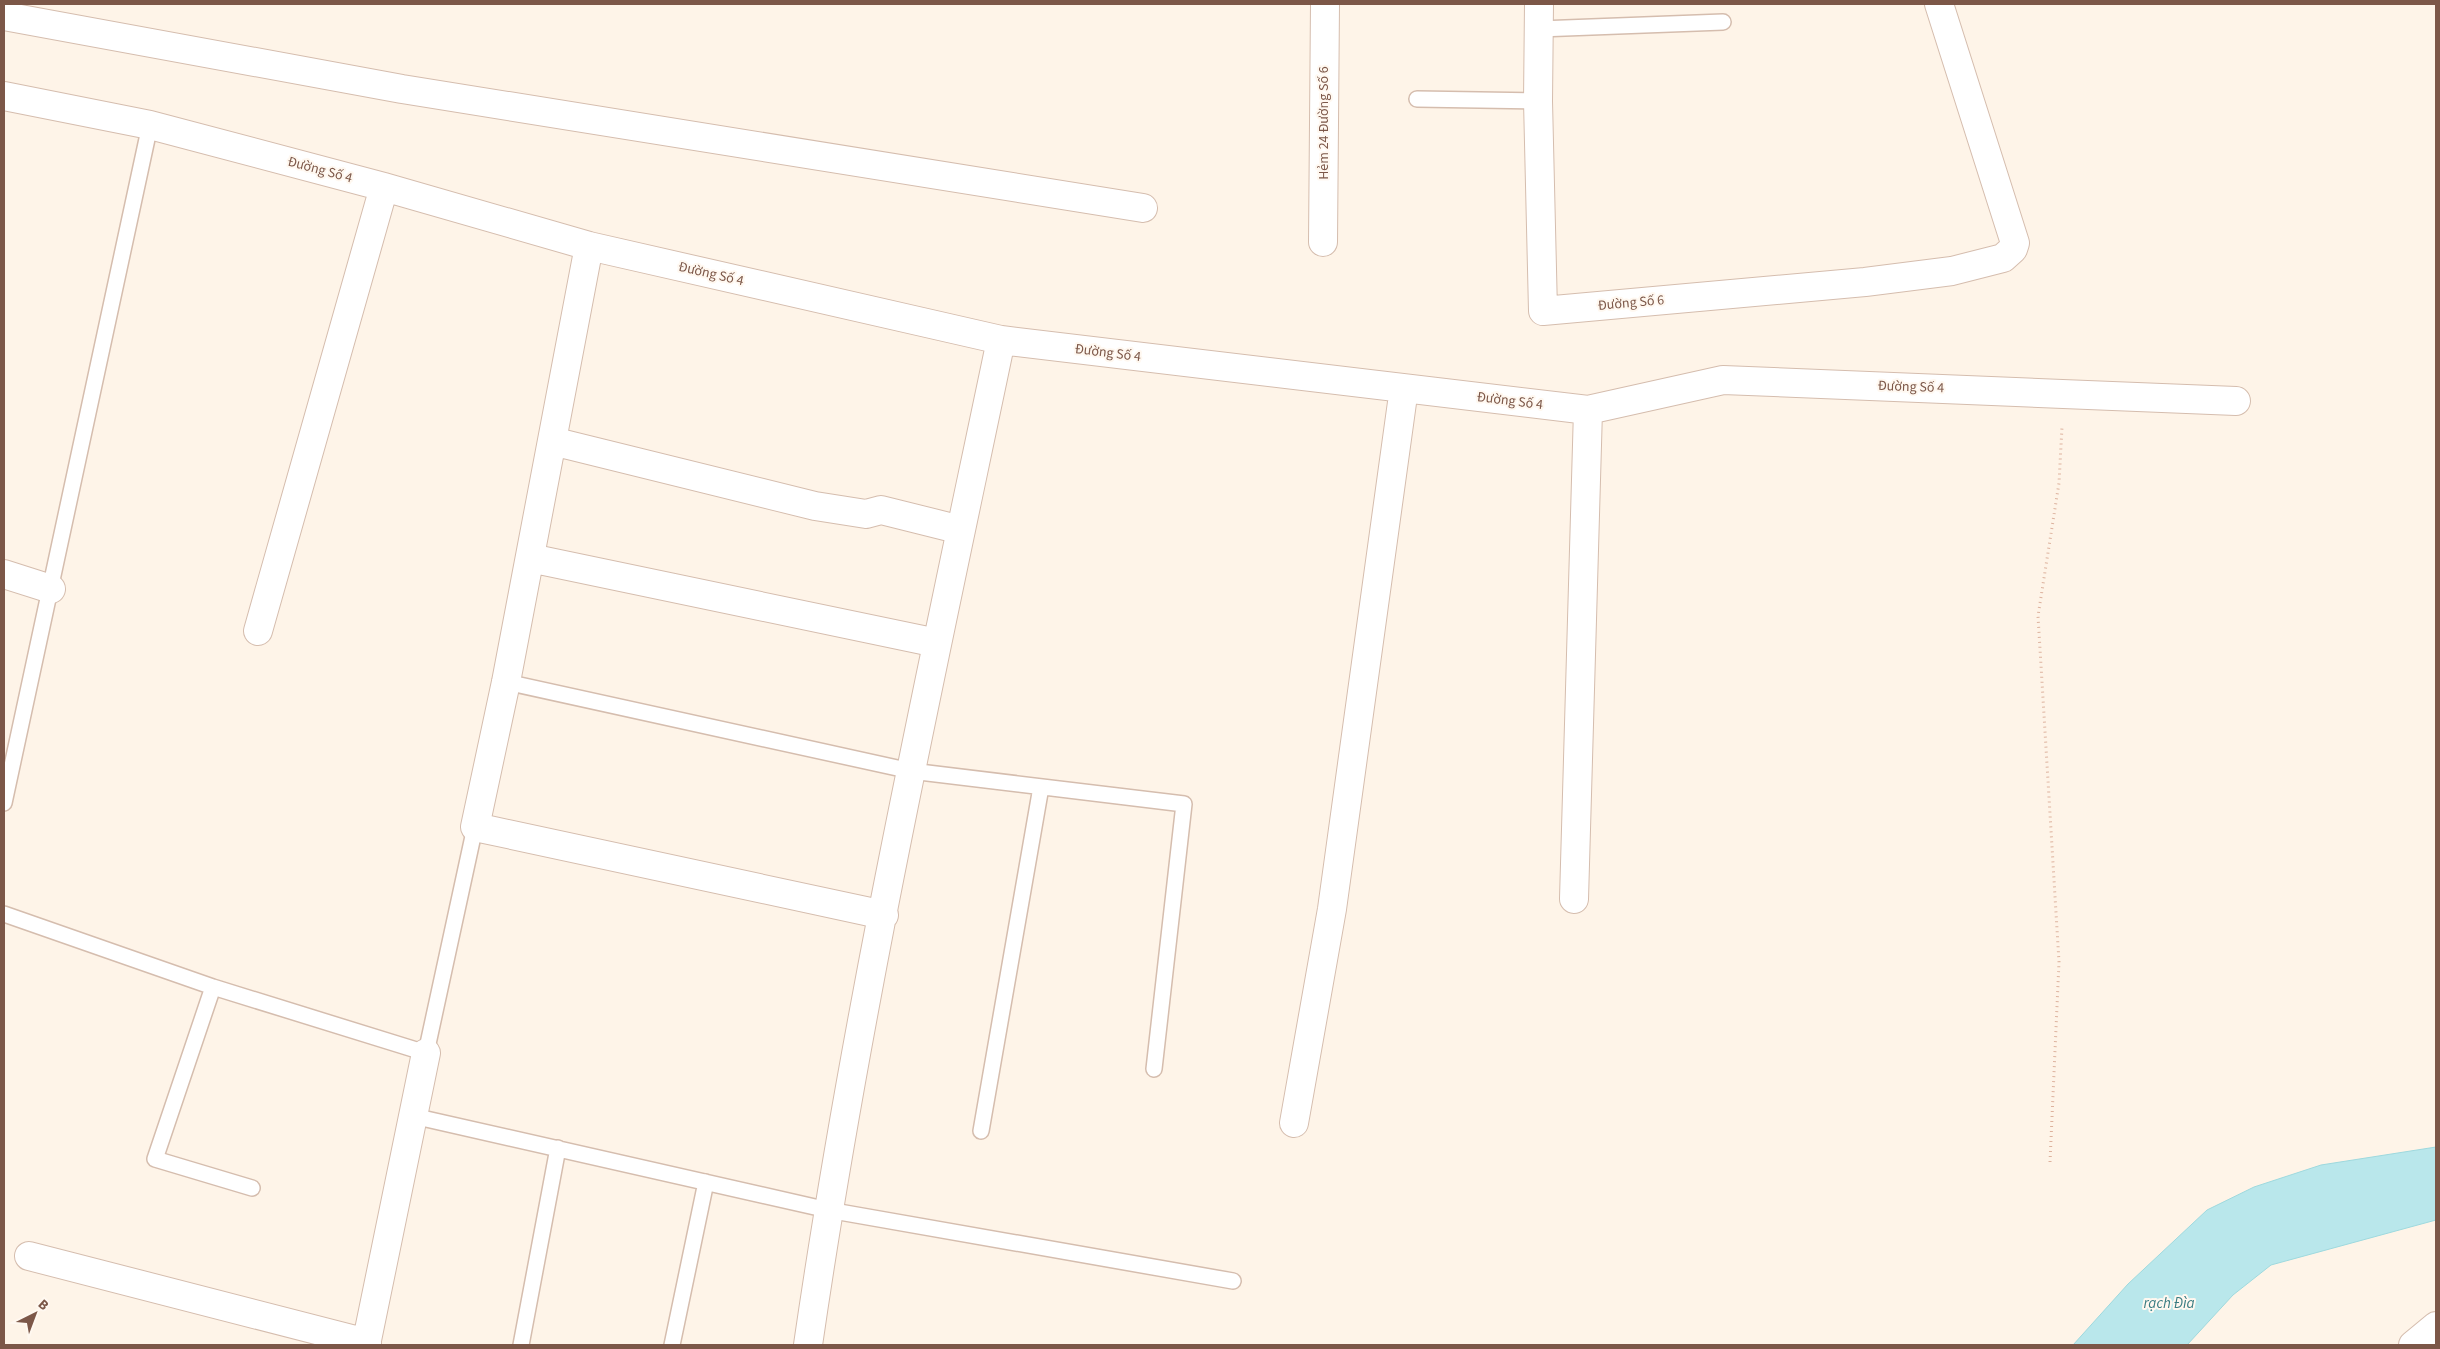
<svg xmlns="http://www.w3.org/2000/svg" width="2440" height="1349" font-family="'Source Sans 3',sans-serif">
<style>
.water{fill:#b9e7eb;stroke:#9ed9de}
.lines{fill:none;stroke-linecap:round;stroke-linejoin:round}
.lane-casing{stroke:#d5bdae;stroke-width:18}
.street-casing{stroke:#d5bdae;stroke-width:30}
.path{stroke:#ddb29e;stroke-width:3;stroke-dasharray:1 4;stroke-linecap:butt}
.lane{stroke:#fff;stroke-width:15}
.street{stroke:#fff;stroke-width:28}
.labels{text-anchor:middle;dominant-baseline:central;stroke-width:4;stroke-linejoin:round;paint-order:stroke}
.street-label{font-size:14px;fill:#7c5748;stroke:#fff8f0}
.water-label{font-size:15px;font-style:italic;fill:#3a7c82;stroke:#fff8f0}
</style>
<rect width="100%" height="100%" fill="#fef4e8"/>
<!-- water -->
<path class="water" d="M2436,1147v73l-165,45 -38,30 -46,50h-114l55,-61 79,-74 47,-23 67,-22z"/>
<g class="lines">
<defs>
<path id="lane" d="M1539,29l184,-7
M1417,99l121,2
M506,682l405,89 273,33 -30,265
M4,803l146,-678
M4,914l209,73 213,66 49,-226
M213,987l-58,172 97,29
M413,1116l415,94 405,71
M981,1131l60,-344
M521,1345l37,-197
M672,1345l34,-163"/>
<path id="street" d="M1539,4l-1,97 5,210 322,-29 87,-11 51,-13 10,-9 2,-6 -76,-239
M4,16l398,73 741,119
M4,96l146,29 234,62 205,59 412,94 587,70 135,-30 513,21
M1323,242l2,-238
M589,246l-83,436 -31,145 409,88
M552,441l263,65 51,8 15,-4 80,20
M530,558l407,85
M4,574l47,15
M258,631l126,-444
M1574,899l14,-489
M1294,1123l38,-214 72,-521
M29,1256l338,87
M366,1345l60,-292
M808,1345c49,-337 123,-671 193,-1005
M2413,1345l23,-19"/>
</defs>
<!-- lane casing -->
<use href="#lane" class="lane-casing"/>
<!-- street casing -->
<use href="#street" class="street-casing"/>
<!-- path -->
<path class="path" d="M2050,1162l9,-200 -21,-346 21,-133 3,-56"/>
<!-- lane -->
<use href="#lane" class="lane"/>
<!-- street -->
<use href="#street" class="street"/>
</g>
<g class="labels">
<!-- street labels -->
<g class="street-label">
<text transform="translate(1324 123) rotate(-90)">Hẻm 24 Đường Số 6</text>
<text transform="translate(320 170) rotate(15)">Đường Số 4</text>
<text transform="translate(711 274) rotate(13)">Đường Số 4</text>
<text transform="translate(1631 303) rotate(-5)">Đường Số 6</text>
<text transform="translate(1108 353) rotate(7)">Đường Số 4</text>
<text transform="translate(1911 387) rotate(2)">Đường Số 4</text>
<text transform="translate(1510 401) rotate(7)">Đường Số 4</text>
</g>
<!-- water labels -->
<g class="water-label">
<text x="2169" y="1303">rạch Đìa</text>
</g>
</g>
<!-- border -->
<rect width="2440" height="1349" fill="none" stroke="#7c5748" stroke-width="10"/>
<!-- north arrow -->
<g transform="translate(35 1314) rotate(42)" stroke="#fff8f0" stroke-width="4" paint-order="stroke">
<path d="M0-4L9 19L0 12L-9 19Z" fill="#7c5748"/>
<text y="-8" font-size="14" font-weight="bold" text-anchor="middle" fill="#7c5748">B</text>
</g>
</svg>
